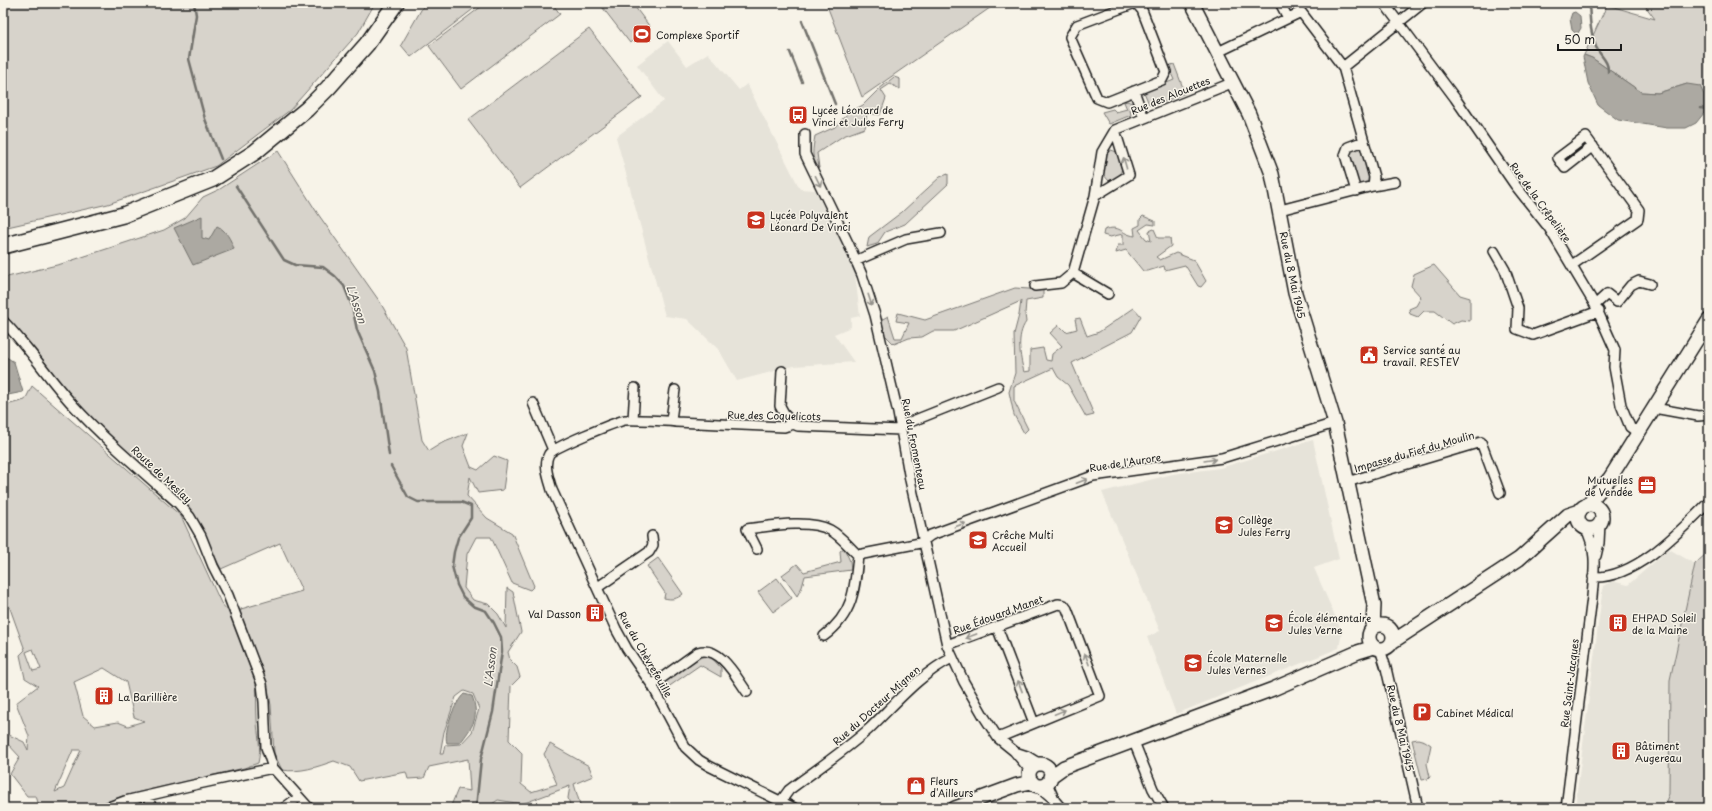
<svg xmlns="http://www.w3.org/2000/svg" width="1712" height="811" font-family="'Playpen Sans',sans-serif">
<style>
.built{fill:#e6e3d9}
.green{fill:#d7d3cb;stroke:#7a7874;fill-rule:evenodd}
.water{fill:#aca9a2;stroke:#72716c}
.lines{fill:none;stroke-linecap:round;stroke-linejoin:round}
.stream{stroke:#72716c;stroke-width:2.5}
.street-casing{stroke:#1c1c1c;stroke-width:12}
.secondary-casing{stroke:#1c1c1c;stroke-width:16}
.primary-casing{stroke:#1c1c1c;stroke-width:18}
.street{stroke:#f7f3e8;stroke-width:9}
.secondary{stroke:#f7f3e8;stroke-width:13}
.primary{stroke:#f7f3e8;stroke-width:15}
.oneway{stroke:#94928c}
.labels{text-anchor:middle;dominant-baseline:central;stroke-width:3;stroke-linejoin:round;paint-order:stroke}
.poi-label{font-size:10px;fill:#1c1c1c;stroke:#f7f3e8;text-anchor:start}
.street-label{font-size:10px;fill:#1c1c1c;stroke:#f7f3e8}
.water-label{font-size:11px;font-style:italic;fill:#565452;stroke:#f7f3e8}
</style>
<rect width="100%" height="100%" fill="#f7f3e8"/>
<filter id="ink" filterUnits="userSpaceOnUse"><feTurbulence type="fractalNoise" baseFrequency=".025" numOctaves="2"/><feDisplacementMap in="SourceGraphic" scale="8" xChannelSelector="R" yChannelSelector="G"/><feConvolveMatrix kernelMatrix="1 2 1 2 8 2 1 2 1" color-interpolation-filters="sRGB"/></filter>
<g filter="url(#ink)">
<!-- built -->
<path class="built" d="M668,41l19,25 21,-13 31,37 8,-6 53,105 15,1 39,75 6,51 -9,2v9l-17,7 20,28 -60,4 -57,15 -18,-31 -32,-31 -22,-3 -49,-179 48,-36 -27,-36z
M1313,440l26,119 -25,9 28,64 -3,16 -163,66 -29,-77 13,-6 -58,-139 71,-18 47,-6z
M1669,549l26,15 14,-13v257h-134l28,-222 9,-5 16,4z"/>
<!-- green -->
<path class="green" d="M3,3h372l-17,30 -68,77 -74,56 -108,38 -105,24z
M425,3h56l-70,54 -10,-12z
M486,3h66l8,11 -99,75 -32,-43z
M599,3h33l18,24 -20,16z
M826,3h171l-135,94z
M1643,3h66v119l-5,-9v-5l-17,-24 -29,9 -17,-1 -49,-34 -8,-3 23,-50 48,14z
M589,29l53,68 -122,91 -52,-68z
M1174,64l11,29 -31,13 -5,-2 -5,-12 30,-12 -6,-14z
M894,77l6,2v10l-10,-5 -9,6 5,8 -6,17 -13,-2 -2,15 -22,8 -26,17 2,15c-9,-10 -6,-19 -4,-32l20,-9 13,-14 15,-8 15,-15z
M1127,101l5,2 1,5 -3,2 1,5 -22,9 -7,-12 11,-3 3,3 11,-3 -3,-7z
M1357,148l5,1 8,30 -2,5 -7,1 -4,-1 -7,-30 3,-5z
M1111,150l6,2 5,16 -2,7 -11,6 -7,-8 3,-19z
M278,151l40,63 62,88 26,46 16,92 7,11 13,-8 26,-10 -5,13 8,21 7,3 16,-14 13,5 -4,29 -25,3 -8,-16 -3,19 20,22 25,15 22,53 -4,4 -18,-7 -21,-46h-15l-9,17 -3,34 9,12 15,4 10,10 8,14 1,-40 6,4 8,40 -13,20 2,8 7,7 3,10 -9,9 -2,54 13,13 -1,31 10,8 26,-8 -13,-30 6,-10 39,22 4,10 -19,8 7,24h-10l-3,-10 2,-12 -48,18 -24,-4 -9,6v2h-39l8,-19 12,2 -2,-32 -39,8 -5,11 -16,1 -2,-7 -47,9 -9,-14 -16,-6c-17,6 -34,12 -52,9l-8,-17 -3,-48 -4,-22h-11c1,12 0,24 1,36 0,16 5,28 1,44l-14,5 -121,28 -27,12h-58l1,-2 -3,-10h-9l-17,-22 10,-17 -12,-13 1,-9 15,7 4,8 1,-14 -13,-33 22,-17 -13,-8 -5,-23 5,-5 -22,-61v-3l3,-1 -3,-7v-172l22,-6 7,-14 149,130 40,87 6,7h15l-1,-1 61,-18 -22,-48 -59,26 -28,-56 -76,-70 -48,-48 -33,-45 -33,-37v-35l58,-14 103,-34 21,-12 18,-21 17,-8zM33,649l8,20 -8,2 -7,-19zM104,668l22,14 8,35 10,4 -16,5 -10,-4 -23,4 -12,-10 -9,-34zM464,691l9,3 6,15 -7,23 -11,12 -16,1 -2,9h-3l4,-22 12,-35zM73,750h8l-17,38 -9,4z
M948,174v10l-43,40 -20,8 -8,12 -10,3 2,-10 33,-25 38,-35z
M1143,216l12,5v4l-7,-1 -9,6 7,9 5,2 -2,-10 5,-2 4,9h12l1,8 -15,11 4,3 16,-7 18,7 12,21 -5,6 -3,-1 -13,-21 -20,5 -1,-4 -16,5h-5l-17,-21 -10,3 2,-8h5v-11l-13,3 -7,-2 1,-5c17,-6 16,4 31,6l-1,-8 6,-3v-6z
M1434,265l26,30 10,3v23l-9,-1 -9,4 -17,-13h-11l-6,6 -8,-3 -1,-5 7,-3 5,-9 -10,-11 3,-12z
M1015,288l28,2v8l-17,3 -1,13 1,8c-10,14 -6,35 -2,50l6,-1v-21l13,-2 3,12 5,1 1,-7 10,-8 -12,-13 9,-8 7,7 11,-3 -2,-10 5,-1 7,18 12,-4 35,-24 7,8 -9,16 -60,31 22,52 -8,2 -18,-32 -10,-8 -5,-9 -39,18v15l14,28 -4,4 -10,-18 -5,-23 6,-19 -1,-39 5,-19 2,-14 -67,30h-21l-11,6 -13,1 -15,6 -10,-10 -3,-14 7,-4 7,22h7l7,-15 -13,-2 2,-8 27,7z
M844,548l6,13 1,9 -46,6 -3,11 -5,9 -15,-21 15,-11 7,8 37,-10 -1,-11z
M1709,551v257h-46l6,-14 1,-114 25,-116z
M658,558l25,36c-6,5 -11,6 -19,4l1,-5 -18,-27z
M777,578l15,20 -19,14 -15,-20z
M704,654l7,3 10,11v9l-21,-12 -39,27 -1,-3 1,-5z
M1418,739l7,2 6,4 -4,19 3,13 -2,2 -6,1 -10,-40z"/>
<!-- water -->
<path class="water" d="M1575,12l5,4 1,12 -3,5h-3l-3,-3 -2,-11 2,-6z
M1584,55l8,3 49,34 17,1 29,-9 13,2 4,9v18l-8,10 -10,5h-19l-49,-8 -20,-15 -10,-22 -5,-26z
M202,216v22l7,2 8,-14c9,4 14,14 17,23l-41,16 -19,-37z
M3,355l11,7 9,30 -20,4z
M464,694l8,2c8,21 1,30 -12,47h-13c-4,-12 8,-41 17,-49z"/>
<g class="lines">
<!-- stream -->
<path class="stream" d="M194,3l2,12 -7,44 16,60 16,40
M1589,3c1,15 1,30 7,44 4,9 13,14 12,25
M802,21l33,83
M790,52l12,30
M1701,108l8,2
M236,186l48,74 11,5 28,2 12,9 9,10 8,20 5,24 18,41 5,21 9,63
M391,466l17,31 10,5h43l10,4v12l-13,20 -4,14 -2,14 5,19 6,12 10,9 13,5 8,12 7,14 1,14 -9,61 -12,47 -5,49"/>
<defs>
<path id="street" d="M1135,3l-58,22 -7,12 27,61 10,4 55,-22 4,-8 -24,-62 -6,-7
M1280,3l8,15
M1384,3l71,95 60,87 34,43 46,77 20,45 -1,17 7,38 9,22 8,6
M1218,52l83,-40 42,55 31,110 -1,9 -93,24
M1343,67l80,-64
M1134,91l10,27
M805,134v20l44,91 13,30 13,40 23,98 12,67 37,165 17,37 19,33 15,23 16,13 16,19
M1373,186l22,-4
M1356,191l-11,-36 3,-8 16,-6
M1095,196l34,-21 -14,-45
M1494,251l11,19 13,38 -1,21 16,6 66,-24
M855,261l51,-22 35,-6
M1572,265l66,-46 1,-9 -53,-73 -28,21 7,10 28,-22
M1073,273l35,21
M1035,286l26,-3 12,-10 22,-77 7,-44 13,-22 119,-48
M1595,305l12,-11 10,8 14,-17 8,-4 11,3
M3,321c26,26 45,57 70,84 33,36 70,67 106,99l11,13 11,19 12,30 15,29 34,89 2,18 2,45 7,21 36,40
M782,371l-2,35 5,9 8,9
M533,403l20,47
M1654,408l44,8 11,-1
M633,419l2,-31
M671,420l4,-30
M900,426l98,-39
M1347,482l134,-40 19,51
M757,549l-10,-20c23,-3 63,-10 83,1 11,6 19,17 28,25l62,-12 11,-8 162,-59 129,-18 113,-35
M1596,556l3,-13 1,-20
M1593,577c43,2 88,-47 116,-75
M598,587l51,-35 4,-7 -1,-9
M997,627l37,96
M824,636c29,-22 31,-46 34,-81
M947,645l111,-41 6,1 3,4 33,87 -102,42
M1380,649l6,19 32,140
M652,685l46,-33c22,-7 38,25 49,40
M1134,742l19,47 11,19
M1015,752l12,4 13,8
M1047,783l8,18 6,7
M1037,785l14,12
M147,796l5,12
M781,801l8,-11c27,-20 55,-39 80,-61 26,-25 51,-55 83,-71
M106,808l19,-7 64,-15 84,-18
M284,808l15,-11
M794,808l-85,-42 -10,-6 -14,-13 -33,-62 -25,-36 -11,-20 -64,-139c-3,-11 -9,-25 -3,-36 5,-7 64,-31 76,-34 5,-1 48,1 51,2l108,5 9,-3 5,2 103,4
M1566,808l26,-211c2,-26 6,-46 -7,-70"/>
<path id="secondary" d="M1192,3l57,111 23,60 23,119 40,130 39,182 -1,22
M1587,505l23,-27 99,-158
M1578 517a12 12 0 1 1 24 0a12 12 0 1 1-24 0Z
M1369 637a12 12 0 1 1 24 0a12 12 0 1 1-24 0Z
M1392,642l127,-83 49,-44 12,-4
M1029 775a11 11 0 1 1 22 0a11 11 0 1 1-22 0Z
M1050,777l14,-10 209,-78 85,-37 16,-5
M955,808l62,-23 15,-3"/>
<path id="primary" d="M3,246l120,-31 90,-36 42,-27 52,-43 21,-21 39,-44 29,-41"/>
</defs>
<!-- street casing -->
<use href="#street" class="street-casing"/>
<!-- secondary casing -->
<use href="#secondary" class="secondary-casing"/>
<!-- primary casing -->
<use href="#primary" class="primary-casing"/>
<!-- street -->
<use href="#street" class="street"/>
<!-- secondary -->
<use href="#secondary" class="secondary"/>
<!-- primary -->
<use href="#primary" class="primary"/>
</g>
<!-- one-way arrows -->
<defs><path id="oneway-shaft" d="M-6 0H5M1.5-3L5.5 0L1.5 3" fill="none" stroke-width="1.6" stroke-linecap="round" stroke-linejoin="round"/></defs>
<g class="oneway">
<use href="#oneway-shaft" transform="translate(1125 163) rotate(-106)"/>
<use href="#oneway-shaft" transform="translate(818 181) rotate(64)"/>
<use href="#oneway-shaft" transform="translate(870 300) rotate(72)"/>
<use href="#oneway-shaft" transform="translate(1210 460) rotate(-9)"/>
<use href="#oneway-shaft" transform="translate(1082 481) rotate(-21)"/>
<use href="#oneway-shaft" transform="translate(960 525) rotate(-19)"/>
<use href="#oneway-shaft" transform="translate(971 636) rotate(160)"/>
<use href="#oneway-shaft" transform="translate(1087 659) rotate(-110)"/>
<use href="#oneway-shaft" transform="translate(1020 686) rotate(-111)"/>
<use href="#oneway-shaft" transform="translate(1060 712) rotate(-22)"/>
</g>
</g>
<!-- icons -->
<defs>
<symbol id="stadium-square" viewBox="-11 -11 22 22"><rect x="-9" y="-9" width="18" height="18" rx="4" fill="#c8321e" stroke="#f7f3e8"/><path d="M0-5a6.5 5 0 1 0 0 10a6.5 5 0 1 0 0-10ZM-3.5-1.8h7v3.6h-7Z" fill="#fff"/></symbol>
<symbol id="bus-square" viewBox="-11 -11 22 22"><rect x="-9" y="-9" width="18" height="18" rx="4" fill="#c8321e" stroke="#f7f3e8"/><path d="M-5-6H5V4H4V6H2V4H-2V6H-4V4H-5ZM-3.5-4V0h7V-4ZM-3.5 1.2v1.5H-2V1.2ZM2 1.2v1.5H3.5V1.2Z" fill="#fff"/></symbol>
<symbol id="school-square" viewBox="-11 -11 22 22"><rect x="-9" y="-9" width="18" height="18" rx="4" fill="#c8321e" stroke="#f7f3e8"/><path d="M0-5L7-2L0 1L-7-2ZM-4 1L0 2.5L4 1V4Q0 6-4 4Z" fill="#fff"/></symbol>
<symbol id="civic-square" viewBox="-11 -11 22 22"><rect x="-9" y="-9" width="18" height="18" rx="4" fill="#c8321e" stroke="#f7f3e8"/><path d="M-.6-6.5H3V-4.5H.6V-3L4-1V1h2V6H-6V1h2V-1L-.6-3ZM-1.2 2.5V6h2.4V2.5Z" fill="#fff"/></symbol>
<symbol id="office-square" viewBox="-11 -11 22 22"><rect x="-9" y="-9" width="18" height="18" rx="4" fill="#c8321e" stroke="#f7f3e8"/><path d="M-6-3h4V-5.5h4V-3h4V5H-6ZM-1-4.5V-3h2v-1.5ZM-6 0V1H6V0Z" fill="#fff"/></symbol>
<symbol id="building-square" viewBox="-11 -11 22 22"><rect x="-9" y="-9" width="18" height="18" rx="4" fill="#c8321e" stroke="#f7f3e8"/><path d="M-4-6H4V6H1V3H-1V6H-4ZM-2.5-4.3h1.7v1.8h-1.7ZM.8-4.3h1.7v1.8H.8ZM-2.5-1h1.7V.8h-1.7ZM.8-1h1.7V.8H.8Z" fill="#fff"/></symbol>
<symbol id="parking-square" viewBox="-11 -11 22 22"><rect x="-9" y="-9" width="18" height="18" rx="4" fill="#c8321e" stroke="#f7f3e8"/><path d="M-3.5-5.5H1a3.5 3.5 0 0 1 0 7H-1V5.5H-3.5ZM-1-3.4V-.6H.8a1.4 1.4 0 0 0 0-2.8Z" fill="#fff"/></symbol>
<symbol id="shop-square" viewBox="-11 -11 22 22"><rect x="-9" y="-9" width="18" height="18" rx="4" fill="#c8321e" stroke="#f7f3e8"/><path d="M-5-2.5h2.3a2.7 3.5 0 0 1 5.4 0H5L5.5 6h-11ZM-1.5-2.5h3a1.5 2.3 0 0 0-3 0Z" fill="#fff"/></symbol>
</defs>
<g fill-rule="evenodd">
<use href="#stadium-square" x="631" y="23" width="22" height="22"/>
<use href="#bus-square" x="787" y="104" width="22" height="22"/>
<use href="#school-square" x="745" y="209" width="22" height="22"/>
<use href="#civic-square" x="1358" y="344" width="22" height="22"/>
<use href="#office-square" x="1636" y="474" width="22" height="22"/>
<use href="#school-square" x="1213" y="514" width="22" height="22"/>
<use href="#school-square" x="967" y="529" width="22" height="22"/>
<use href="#building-square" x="584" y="602" width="22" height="22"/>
<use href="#school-square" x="1263" y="612" width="22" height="22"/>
<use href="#building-square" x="1607" y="612" width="22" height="22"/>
<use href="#school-square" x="1182" y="652" width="22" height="22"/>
<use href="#building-square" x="93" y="685" width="22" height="22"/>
<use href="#parking-square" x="1411" y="701" width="22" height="22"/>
<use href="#building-square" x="1610" y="740" width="22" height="22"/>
<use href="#shop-square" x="905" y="775" width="22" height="22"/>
</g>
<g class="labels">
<!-- poi labels -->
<g class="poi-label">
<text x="656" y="34">Complexe Sportif</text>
<text x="812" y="109">Lycée Léonard de<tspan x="812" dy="12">Vinci et Jules Ferry</tspan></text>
<text x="770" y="214">Lycée Polyvalent<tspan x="770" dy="12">Léonard De Vinci</tspan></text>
<text x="1383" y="349">Service santé au<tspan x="1383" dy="12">travail. RESTEV</tspan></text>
<text x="1633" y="479" text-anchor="end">Mutuelles<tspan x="1633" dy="12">de Vendée</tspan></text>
<text x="1238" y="519">Collège<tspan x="1238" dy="12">Jules Ferry</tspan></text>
<text x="992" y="534">Crêche Multi<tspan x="992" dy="12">Accueil</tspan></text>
<text x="581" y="613" text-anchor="end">Val Dasson</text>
<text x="1288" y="617">École élémentaire<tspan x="1288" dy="12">Jules Verne</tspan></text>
<text x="1632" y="617">EHPAD Soleil<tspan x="1632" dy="12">de la Maine</tspan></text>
<text x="1207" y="657">École Maternelle<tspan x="1207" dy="12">Jules Vernes</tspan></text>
<text x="118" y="696">La Barillière</text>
<text x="1436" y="712">Cabinet Médical</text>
<text x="1635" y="745">Bâtiment<tspan x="1635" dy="12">Augereau</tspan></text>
<text x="930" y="780">Fleurs<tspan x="930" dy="12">d'Ailleurs</tspan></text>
</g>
<!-- street labels -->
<g class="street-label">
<text transform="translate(1170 95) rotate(-22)">Rue des Alouettes</text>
<text transform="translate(1541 202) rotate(54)">Rue de la Crêpelière</text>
<text transform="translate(1293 275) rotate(78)">Rue du 8 Mai 1945</text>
<text transform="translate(774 415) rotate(1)">Rue des Coquelicots</text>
<text transform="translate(915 444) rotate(79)">Rue du Fromenteau</text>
<text transform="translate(1414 451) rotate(-16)">Impasse du Fief du Moulin</text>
<text transform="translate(1125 462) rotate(-9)">Rue de l'Aurore</text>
<text transform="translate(162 474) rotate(43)">Route de Meslay</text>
<text transform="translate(998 614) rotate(-20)">Rue Édouard Manet</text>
<text transform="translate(646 654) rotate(60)">Rue du Chèvrefeuille</text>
<text transform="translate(1569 683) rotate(-83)">Rue Saint-Jacques</text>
<text transform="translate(876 705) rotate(-42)">Rue du Docteur Mignen</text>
<text transform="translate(1401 728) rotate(77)">Rue du 8 Mai 1945</text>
</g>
<!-- water labels -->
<g class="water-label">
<text transform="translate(357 304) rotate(71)">L'Asson</text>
<text transform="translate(490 667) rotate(-83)">L'Asson</text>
</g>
</g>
<!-- margin -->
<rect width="1712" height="811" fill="none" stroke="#f7f3e8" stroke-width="16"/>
<rect x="8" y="8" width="1696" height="795" fill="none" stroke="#1c1c1c" stroke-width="1.5" filter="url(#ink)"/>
<!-- scale -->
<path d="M1558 44v6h63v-6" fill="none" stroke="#1c1c1c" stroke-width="2"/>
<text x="1564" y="44" font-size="12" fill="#1c1c1c" stroke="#f7f3e8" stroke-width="3" paint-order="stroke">50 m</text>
</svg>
